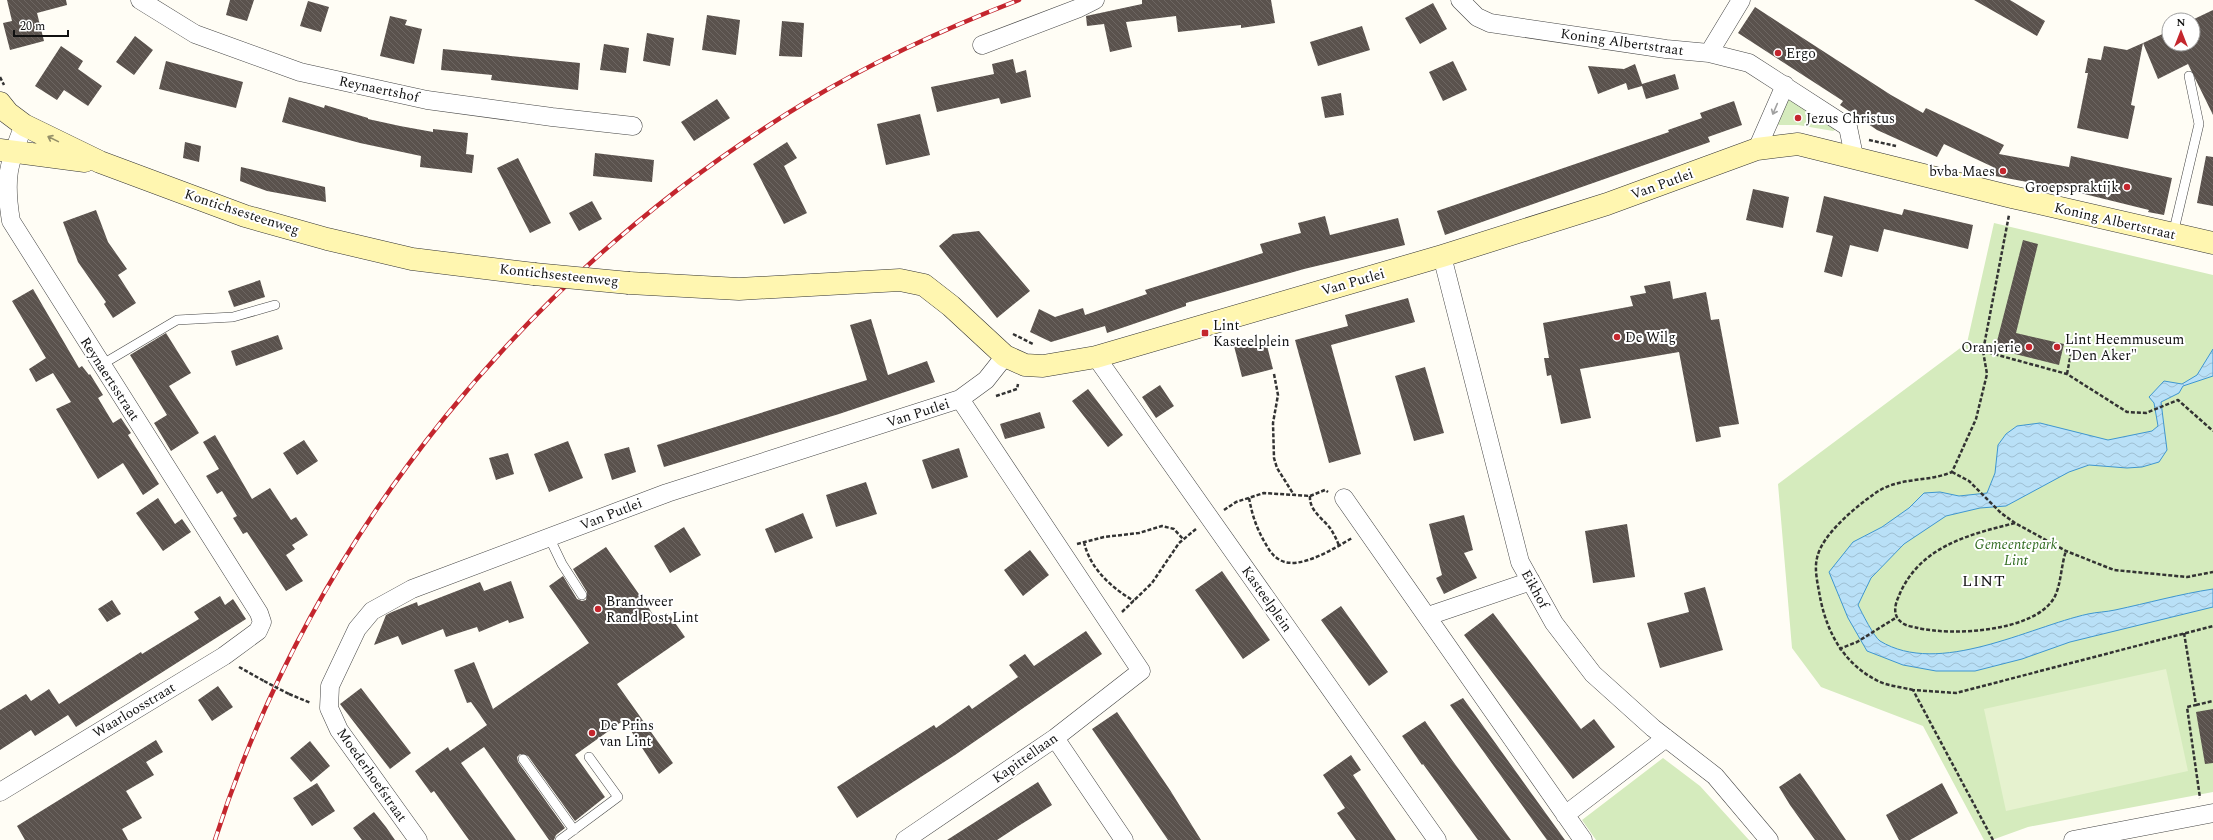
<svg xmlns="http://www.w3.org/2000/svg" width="2213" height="840" font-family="Spectral,serif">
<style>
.grass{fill:#d5ebbd}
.pitch{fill:#e6f2cf}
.water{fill:url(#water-waves);stroke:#3f96cf}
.building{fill:url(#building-back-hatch)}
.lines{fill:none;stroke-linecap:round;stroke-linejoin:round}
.lane-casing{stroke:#444;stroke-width:10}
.street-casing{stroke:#444;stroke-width:19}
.secondary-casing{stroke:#333;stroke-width:23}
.path{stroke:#333;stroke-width:2.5;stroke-dasharray:4 2;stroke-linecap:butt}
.lane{stroke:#fff;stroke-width:9}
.street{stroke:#fff;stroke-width:18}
.secondary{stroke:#fff6b0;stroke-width:22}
.rail-casing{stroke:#c4262e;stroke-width:4.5}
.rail{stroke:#fff;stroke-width:3;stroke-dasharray:9;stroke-linecap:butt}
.secondary-bridge-casing{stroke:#333;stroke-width:23;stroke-linecap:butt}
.path-bridge{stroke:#333;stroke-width:2.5;stroke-dasharray:4 2;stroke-linecap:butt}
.secondary-bridge{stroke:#fff6b0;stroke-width:22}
.oneway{stroke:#a0a0a0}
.oneway2{stroke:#948f68}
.poi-dot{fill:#c4262e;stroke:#fff;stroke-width:1.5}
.labels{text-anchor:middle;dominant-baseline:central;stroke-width:4;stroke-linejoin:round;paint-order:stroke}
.street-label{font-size:14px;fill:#111;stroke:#fff}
.poi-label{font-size:14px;fill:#111;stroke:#fff;text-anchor:start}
.park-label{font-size:14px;font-style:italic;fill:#2f6b1f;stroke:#fff}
.quarter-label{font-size:16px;letter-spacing:1px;fill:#111;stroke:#fff}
</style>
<defs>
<pattern id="water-waves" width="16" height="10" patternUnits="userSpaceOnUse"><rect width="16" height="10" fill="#b9e0f7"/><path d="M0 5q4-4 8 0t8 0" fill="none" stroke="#9ebfd3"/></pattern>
<pattern id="building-back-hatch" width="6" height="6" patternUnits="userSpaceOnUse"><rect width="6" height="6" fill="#5a524d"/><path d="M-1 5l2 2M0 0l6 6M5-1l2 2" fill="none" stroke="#6d6662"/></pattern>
</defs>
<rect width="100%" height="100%" fill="#fffdf5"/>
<!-- grass -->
<path class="grass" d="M1789,97l46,30v3l-2,1 -35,-6h-20l7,-26z
M1994,223l219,52v517l-185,35 -36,13h-8l-61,-114 -102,-39 -29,-39 -14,-164 189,-141z
M1663,758l37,28 49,54h-153l-14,-20z"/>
<!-- pitch -->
<path class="pitch" d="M2166,669l22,102 -182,40 -22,-102z"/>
<!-- water -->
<path class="water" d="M2213,349v27l-30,10 -4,7 -18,9 6,48 -8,12 -17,5 -15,1 -38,-3 -20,7 -63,34 -26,2 -34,8 -42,28 -33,34 -13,27c4,8 16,32 22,36 59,36 149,-14 208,-27 9,-2 18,-2 27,-4 33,-7 65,-16 98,-21v18l-143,35 -48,17 -47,12h-39l-33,-6 -36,-14 -19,-33 -19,-46 24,-30 29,-15 27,-19 15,-15 16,-1 19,4 28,-3 8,-20 3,-28 8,-11 11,-8 23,-3 68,17 44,-9 6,-5 -4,-23 -5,-6 15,-16 18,3 15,-9z"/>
<!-- building -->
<path class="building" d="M7,0h59l1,5 -30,8 7,28 -34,9 -7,-27 9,-2z
M230,0h24l-7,21 -21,-6z
M1142,0h129l4,23 -34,5v-3l-63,7 -2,-16 -50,6 6,25 -22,5 -6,-28 -17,2 -1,-10 56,-12z
M1974,0h36l35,21 -8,15z
M308,1l21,6 -8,25 -21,-6z
M1433,3l14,26 -27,15 -15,-26z
M1755,7l136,88 32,18 3,-5 78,37 -5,9 70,13 2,-11 101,22 -8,37 -16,-3 1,-2 -85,-21 -74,-14 3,-8 -49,-23 -7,13 -60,-27 -37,-25 3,-4 -105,-68z
M2213,10v105l-25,-51 -30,15 -15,-36 26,-12v13h24l-1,-24z
M707,15l33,5 -4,35 -34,-5z
M390,16l17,4 -2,5 17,4 -8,35 -34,-8z
M782,21l22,2 -2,34 -23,-1z
M1362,26l8,24 -52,16 -8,-24z
M647,33l27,5 -4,28 -27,-5z
M135,36l18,14 -19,25 -18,-13z
M2143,43l-12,62 4,1 -7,33 -51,-11 11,-55h-3l3,-15 13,2 3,-14 23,4z
M604,44l25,4 -3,25 -26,-3z
M61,46l22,15 -5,8 24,17 -14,20 -24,-16 -7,10 -22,-14z
M443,49l137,14 -2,27 -87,-10 1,-5 -51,-5z
M1013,59l3,14 10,-3 5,27 -30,7 -2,-6 -62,14 -6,-25 63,-13 -2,-10z
M166,61l77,21 -7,26 -77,-19z
M1453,61l14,29 -24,11 -14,-29z
M1635,64l7,20 33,-10 4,15 -33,10 -4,-13 -14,4 -2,-7 -28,11 -10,-28 36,3z
M1341,93l3,22 -19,3 -4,-21z
M289,97l35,11 1,-3 43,13v1l32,7 33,6v-3l35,4 -2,21 8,1 -2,18 -52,-6 1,-11 -61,-13 -78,-21z
M717,99l13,19 -36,23 -13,-19z
M1734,101l8,24 -34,12 2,5 -265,93 -8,-24 232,-79 -1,-2 34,-12 -2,-5z
M920,114l10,41 -44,10 -9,-41z
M185,142l16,4 -2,16 -16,-4z
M787,142l10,16 -13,8 23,47 -23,11 -31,-60z
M595,153l59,7 -2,22 -59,-6z
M2206,156l7,1v49l-16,-3z
M518,158l33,65 -21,10 -33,-65z
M241,167l84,20 1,15 -59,-11 -27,-10z
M1753,189l36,8 -6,31 -37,-8z
M1824,196l78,19 2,-6 69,16 -5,24 -84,-20 -6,23 -28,-7 -8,32 -18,-5 9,-36 -17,-4z
M592,201l10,18 -23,12 -10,-18z
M96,210l12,32 19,27 -9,6 18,28 -23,15 -9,-14 2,-2 -28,-40 -15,-40z
M1325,216l5,19 68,-17 7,27 -101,24 -118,34v3l-79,27 -2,-7 -54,16 -21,-10 9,-23 16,8 28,-9 2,7 62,-21 -2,-4 118,-37 -3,-9 41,-11 -3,-10z
M979,231l51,60 -33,27 -58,-72 14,-12z
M2023,240l15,4 -22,89 48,11 -5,21 -64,-16z
M260,280l5,17 -31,10 -6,-16z
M1670,281l3,18 33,-7 5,28 8,-1 20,105 -20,3 2,10 -25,5 -17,-90 -99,17 11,49 -30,6 -10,-49 -4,1 -3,-18h5l-6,-35 90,-17 -3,-10 16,-3 -2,-7z
M33,289l46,79 3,-2 7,9 1,-1 13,21 -5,3 15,25 8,-5 10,15 -3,2 31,49 -16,11 -20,-32 -25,16 -42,-70 15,-7 -18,-29 -17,9 -7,-13 17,-11 -34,-57z
M1408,298l7,24 -84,23 30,109 -32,9 -34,-123 53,-14 -3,-11z
M871,319l17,56 39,-14 8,21 -96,32 -175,53 -7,-22 210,-65 -17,-55z
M166,333l25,40 -22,13 30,47 -28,18 -17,-28 13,-8 -37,-60z
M278,335l5,14 -47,17 -5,-15z
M1265,338l8,31 -31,8 -8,-31z
M1425,367l19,66 -30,8 -19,-65z
M1160,385l14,21 -18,12 -14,-21z
M1088,389l35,46 -15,12 -36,-46z
M1040,412l5,16 -40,11 -5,-15z
M215,435l37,64 18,-11 21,32 5,-3 12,18 -16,10 3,4 -9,6 17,26 -17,10 -39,-59 -4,2 -10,-16 4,-2 -15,-25 -5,3 -11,-18 13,-7 -16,-27z
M304,440l14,21 -21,14 -14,-22z
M568,441l15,37 -34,14 -15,-38z
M629,447l7,25 -24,8 -8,-26z
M959,448l9,29 -36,12 -10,-29z
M508,453l6,21 -18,6 -7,-22z
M866,482l11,32 -41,13 -10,-32z
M158,498l17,26 7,-5 9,13 -28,19 -27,-38z
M803,513l10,25 -38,15 -10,-24z
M1464,515l9,35 -9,3 13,25 -33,16 -8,-16 6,-3 -13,-51z
M1627,524l8,53 -42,6 -8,-52z
M684,527l17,28 -31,18 -16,-27z
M606,547l51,73 11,-7 17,24 -68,47 56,79 -14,11 -35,-54 -49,35 30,42 -30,24 -47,-65 -8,-2 -3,3 1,5 47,66 -9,7 -2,5h-5l-65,-93 -23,16 55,77h-47l-35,-49 -3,2 -16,-22 33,-24 2,4 37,-26 -16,-23 -4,1 -13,-33 20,-8 19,47 96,-66 -40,-57 14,-10 14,23 5,2 4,-1 1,-8 -14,-23z
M1030,550l19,25 -26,21 -19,-26z
M1222,571l48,69 -27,19 -48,-69z
M511,581l13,37 -15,5 -1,-3 -29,12 -2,-5 -31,10 -3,-8 -41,16 -4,-9 -24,9 12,-30 6,-3 25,-10 1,4 62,-24 4,9z
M1705,587l18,63 -63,18 -13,-45 42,-11 -5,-19z
M220,596l5,9 8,-6 13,20 -170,108 -8,-12 -33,21 -4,-6 -31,20v-40l26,-16 5,7 18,-12 10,15 82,-52 1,2 57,-35 -5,-7z
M112,600l9,14 -14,8 -9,-13z
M1341,606l47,66 -19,14 -48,-66z
M1493,613l88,116 13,-10 21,28 -42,32 -109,-144z
M1086,631l16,23 -147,101 -98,63 -20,-31 97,-62 2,3 33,-23 3,4 46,-32 -9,-12 16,-11 9,12z
M218,686l15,21 -21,14 -14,-21z
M361,688l50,65 -21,16 -50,-65z
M1463,698l102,142h-18l-97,-135z
M2213,709v54l-8,1 -9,-52z
M1117,712l53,78 31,50h-33l-76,-111z
M1425,721l27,39 59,80h-33l-55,-76 -1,1 -20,-29z
M156,740l7,12 -17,10 8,13 -28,16 16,27 -20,11 6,11h-103l-8,-14z
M310,741l20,25 -19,16 -21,-24z
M1351,755l10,15 -8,5 43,65h-40l-19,-27 8,-5 -22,-33z
M1800,773l12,17 34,50h-31l-25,-35 -11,-18z
M1038,782l14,23 -32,20 -23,15h-50z
M317,783l18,28 -23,15 -19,-28z
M1942,783l16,30 -48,27h-11l-13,-25z
M374,812l12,15 9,13h-33l-9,-12z"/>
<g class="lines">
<defs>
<path id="lane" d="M2173,234l26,-110 -10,-48
M101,365l76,-45 56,-3 42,-12
M549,537l13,27 20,31
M523,759l51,71
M560,840l58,-43 -29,-40"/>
<path id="street" d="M140,0l55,34 105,38 127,28 125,17 81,9
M1460,0l17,17 13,6 176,26 43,4 40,10 99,64 6,29
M982,45l97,-37 16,-8
M1709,53l32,-53
M1757,149l28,-64
M1442,256l78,306 34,61 39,51 60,54 62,48 54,64
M1096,357l341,483
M1344,498l239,342
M1428,616l103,-35
M1055,738l69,102
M0,792l224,-136 34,-25 4,-9 -3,-9 -248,-392c-7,-42 -3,-57 13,-96
M1565,815l101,-77
M418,840l-79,-110 -10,-22 1,-22 27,-57 15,-18 40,-22 255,-96 293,-94 26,-19 19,-24
M905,840l150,-102 86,-67 -181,-272
M2073,840l140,-27"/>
<path id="secondary" d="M0,103l8,10 16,12 76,37 145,54 82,23 85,20 122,15
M0,150l85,11
M629,283l110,6 161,-9 24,5 27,21 54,50 20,9 18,1 53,-9 346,-101 165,-52 150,-55 41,-5 214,53 201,46"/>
</defs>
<!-- lane casing -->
<use href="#lane" class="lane-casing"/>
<!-- street casing -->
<use href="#street" class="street-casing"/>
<!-- secondary casing -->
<use href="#secondary" class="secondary-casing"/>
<!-- path -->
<path class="path" d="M0,77l4,8
M1869,140l27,6
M1013,334l20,10
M1983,351l84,23 60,38 19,1 32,-13 35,31
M1274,374l4,21 -5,28 1,35 3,10 17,27
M2067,374l4,-21
M996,396l21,-7 1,-5
M1952,472l17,9 32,32 14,10 51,28 48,19 73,7 26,-5
M1310,496c-1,14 12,22 20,32 4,6 7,12 9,18
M1249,498c3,16 7,29 15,43 4,7 8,15 16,19 19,11 55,-12 72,-22
M1224,510l12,-8 28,-9 46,3 15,-6 3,2
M2015,523c-48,12 -97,24 -117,75 -4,9 -5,20 6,26 3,2 10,3 14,4 34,8 116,4 136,-30 7,-12 7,-33 12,-47
M1084,542c6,27 28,46 50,59
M1077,544l27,-7 35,-4 23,-7 12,3 9,10
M1122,612l30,-29 27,-40 17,-14
M2184,633l12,72 -9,2 13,91
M1839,649l18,-7 40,-25
M239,667l25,14
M1913,690c-11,-3 -25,-4 -35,-9 -34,-17 -51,-48 -58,-84 -2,-12 -6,-27 -3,-39 5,-24 39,-51 57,-64 25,-18 52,-11 78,-22l24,-53 11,-45 -4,-23 26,-136
M289,694l22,9
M2196,705l17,-4
M1993,840l-80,-150 43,3 257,-67"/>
<!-- lane -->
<use href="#lane" class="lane"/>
<!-- street -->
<use href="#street" class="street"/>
<!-- secondary -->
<use href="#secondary" class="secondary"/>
<defs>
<path id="rail" d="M215,840c98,-308 317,-572 591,-738 68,-41 140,-74 213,-102"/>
</defs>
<!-- rail casing -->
<use href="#rail" class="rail-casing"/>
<!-- rail -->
<use href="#rail" class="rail"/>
<defs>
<path id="secondary-bridge" d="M534,274l95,9"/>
</defs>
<!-- secondary-bridge casing -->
<use href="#secondary-bridge" class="secondary-bridge-casing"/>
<!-- path-bridge -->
<path class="path-bridge" d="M264,681l25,13"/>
<!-- secondary-bridge -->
<use href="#secondary-bridge" class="secondary-bridge"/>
</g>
<!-- one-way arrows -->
<defs><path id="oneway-shaft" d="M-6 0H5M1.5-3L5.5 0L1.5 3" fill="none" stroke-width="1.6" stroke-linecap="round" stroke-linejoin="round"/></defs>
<use class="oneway" href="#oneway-shaft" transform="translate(1775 109) rotate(113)"/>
<use class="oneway2" href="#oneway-shaft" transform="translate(53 139) rotate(-154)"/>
<!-- markers -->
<g class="poi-dot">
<circle cx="1778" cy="53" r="4"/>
<circle cx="1798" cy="118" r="4"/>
<circle cx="2003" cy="171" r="4"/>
<circle cx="2127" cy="187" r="4"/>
<rect x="1201" y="329" width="8" height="8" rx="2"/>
<circle cx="1617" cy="337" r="4"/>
<circle cx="2029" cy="347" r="4"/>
<circle cx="2057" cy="347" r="4"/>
<circle cx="598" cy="609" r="4"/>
<circle cx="592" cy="733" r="4"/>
</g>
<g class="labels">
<!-- street labels -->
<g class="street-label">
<text transform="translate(1622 42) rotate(8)">Koning Albertstraat</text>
<text transform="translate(379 89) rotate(12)">Reynaertshof</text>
<text transform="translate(1662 184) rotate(-20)">Van Putlei</text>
<text transform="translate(242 212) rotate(18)">Kontichsesteenweg</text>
<text transform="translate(2115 221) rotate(13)">Koning Albertstraat</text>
<text transform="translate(559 275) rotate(6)">Kontichsesteenweg</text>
<text transform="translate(1353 282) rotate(-16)">Van Putlei</text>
<text transform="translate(110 379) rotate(57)">Reynaertsstraat</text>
<text transform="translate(918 413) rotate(-18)">Van Putlei</text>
<text transform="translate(611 514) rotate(-21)">Van Putlei</text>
<text transform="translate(1535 589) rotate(61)">Eikhof</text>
<text transform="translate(1267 599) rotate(55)">Kasteelplein</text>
<text transform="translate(134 710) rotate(-31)">Waarloosstraat</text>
<text transform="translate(1025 758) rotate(-35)">Kapittellaan</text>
<text transform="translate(372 775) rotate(55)">Moederhoefstraat</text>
</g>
<!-- poi labels -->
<g class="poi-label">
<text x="1786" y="53">Ergo</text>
<text x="1806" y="118">Jezus Christus</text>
<text x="1995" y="171" text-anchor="end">bvba Maes</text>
<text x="2119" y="187" text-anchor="end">Groepspraktijk</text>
<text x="1213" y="325">Lint<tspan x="1213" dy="16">Kasteelplein</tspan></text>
<text x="1625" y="337">De Wilg</text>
<text x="2065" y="339">Lint Heemmuseum<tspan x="2065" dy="16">"Den Aker"</tspan></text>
<text x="2021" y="347" text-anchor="end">Oranjerie</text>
<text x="606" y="601">Brandweer<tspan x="606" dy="16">Rand Post Lint</tspan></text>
<text x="600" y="725">De Prins<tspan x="600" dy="16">van Lint</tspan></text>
</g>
<!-- park labels -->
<g class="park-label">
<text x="2016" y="544">Gemeentepark<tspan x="2016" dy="16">Lint</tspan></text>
</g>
<!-- quarter labels -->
<g class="quarter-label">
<text x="1984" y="581">LINT</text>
</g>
</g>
<!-- north arrow -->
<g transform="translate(2181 32)"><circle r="19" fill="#ffffff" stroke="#a0a0a0"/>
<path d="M0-3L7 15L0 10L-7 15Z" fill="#c4262e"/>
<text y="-6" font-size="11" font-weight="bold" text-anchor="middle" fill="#111111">N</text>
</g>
<!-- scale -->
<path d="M14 30v6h54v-6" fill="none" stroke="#111111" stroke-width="2"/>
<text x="20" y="30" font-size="12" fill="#111111" stroke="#ffffff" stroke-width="3" paint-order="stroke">20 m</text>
</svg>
